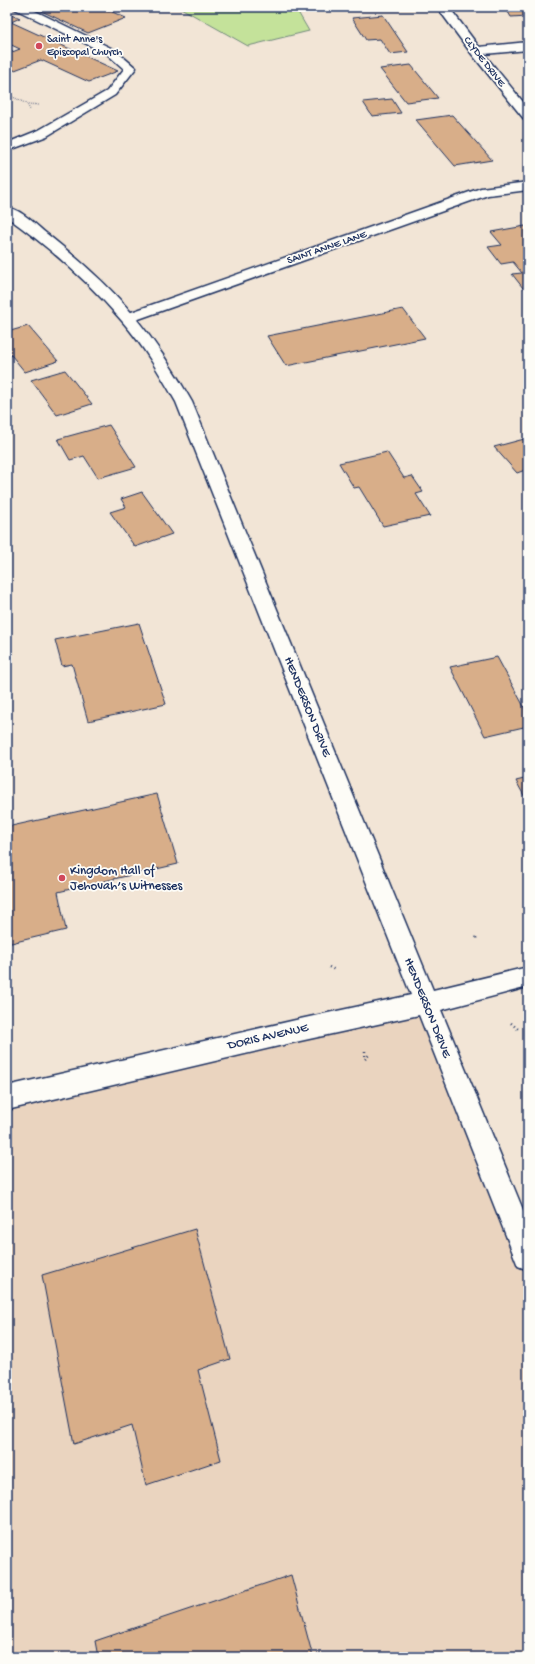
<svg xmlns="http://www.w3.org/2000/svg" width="535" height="1664" font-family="'Gochi Hand',sans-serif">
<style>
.built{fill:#ead4bf}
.green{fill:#c4e29a;stroke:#70887c}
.building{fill:#d8ae89;stroke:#1b2f5e}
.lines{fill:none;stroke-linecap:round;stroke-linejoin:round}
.lane-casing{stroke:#1b2f5e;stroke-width:3}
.street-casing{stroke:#1b2f5e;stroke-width:3}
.secondary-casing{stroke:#1b2f5e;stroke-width:3}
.path-far1{stroke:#1b2f5e;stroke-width:1.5;stroke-dasharray:0.5 1.5;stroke-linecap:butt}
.path{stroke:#1b2f5e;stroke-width:2.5;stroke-dasharray:1 3;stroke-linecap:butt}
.lane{fill:#fdfcf7;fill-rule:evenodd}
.street{fill:#fdfcf7;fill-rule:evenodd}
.secondary{fill:#fdfcf7;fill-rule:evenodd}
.poi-dot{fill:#d1495b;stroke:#fdfcf7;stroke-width:1.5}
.labels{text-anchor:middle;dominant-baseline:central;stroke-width:3.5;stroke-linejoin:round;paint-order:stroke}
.far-poi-label{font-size:11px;fill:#1b2f5e;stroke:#fdfcf7;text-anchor:start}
.far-street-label{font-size:11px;fill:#1b2f5e;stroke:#fdfcf7}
.street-label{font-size:13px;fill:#1b2f5e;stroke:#fdfcf7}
.poi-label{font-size:13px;fill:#1b2f5e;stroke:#fdfcf7;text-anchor:start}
</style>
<rect width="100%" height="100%" fill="#f2e5d6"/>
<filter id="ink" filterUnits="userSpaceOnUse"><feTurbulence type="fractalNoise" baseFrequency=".025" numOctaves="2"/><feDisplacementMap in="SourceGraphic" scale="8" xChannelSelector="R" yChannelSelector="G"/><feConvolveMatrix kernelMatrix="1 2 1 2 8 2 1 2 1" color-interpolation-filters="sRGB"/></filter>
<g filter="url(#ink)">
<!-- built -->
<path class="built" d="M425,1003l103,253v401h-521v-559z"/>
<!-- green -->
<path class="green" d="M179,7h116l14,24 -61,15z"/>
<!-- building -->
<path class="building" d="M33,7h68l25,11 -38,15z
M505,7h23v9l-17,1z
M7,12l13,6 -9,4 107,49 -29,11 -48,-22 -34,13v-19l13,-5 -13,-6z
M383,15l25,37 -18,2 -10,-15 -14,1 -14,-22z
M411,65l27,33 -32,4 -26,-33z
M392,99l9,14 -29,3 -9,-14z
M452,115l40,45 -37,6 -39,-46z
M525,226l3,3v58l-5,1 -11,-14 10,-1 -9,-11 -12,2 -13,-17 14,-2 -11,-13z
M403,309l22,29 -139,28 -19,-30z
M28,326l30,35 -33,11 -18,-22v-18z
M65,370l27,34 -35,11 -26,-35z
M109,425l27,42 -38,11 -14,-22 -14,4 -12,-21z
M528,438v31l-11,4 -23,-26z
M387,452l17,26 8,-2 11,16 -7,2 14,22 -47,10 -24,-39 -5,1 -15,-25z
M142,492l30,42 -37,13 -25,-35 16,-5 -5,-8z
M139,623l27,81 -78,17 -16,-57 -10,2 -7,-26z
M497,657l31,57v12l-43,10 -35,-69z
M528,778v25l-12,-22z
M157,794l21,70 -120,28 8,38 -59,14v-117z
M195,1229l35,130 -32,11 23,90 -75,25 -14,-60 -58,19 -32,-169z
M291,1575l22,82h-215l-3,-16z"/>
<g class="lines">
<defs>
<path id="lane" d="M14,7h13l88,43 21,18 -21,27 -68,41 -40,15v-8l32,-13 68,-39 17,-22 -17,-15 -92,-45z"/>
<path id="street" d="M437,7h12l30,40 49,-5v8l-44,4 44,54v12l-4,-1 -53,-66z
M528,182v8l-40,5 -355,126 -5,2 -5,-2 -3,-3 3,-3 358,-127z"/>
<path id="secondary" d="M7,207c15,3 29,18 40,27 31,25 62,51 87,82 22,27 41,56 58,86l241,588 95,-23v20l-87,23 87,212v48l-10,-4 -99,-251 -119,26 -293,69v-24l293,-67 111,-24 -235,-593c-16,-28 -33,-57 -54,-81 -33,-39 -73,-74 -115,-104z"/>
</defs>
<!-- lane casing -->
<use href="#lane" class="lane-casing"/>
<!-- street casing -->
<use href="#street" class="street-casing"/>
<!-- secondary casing -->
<use href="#secondary" class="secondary-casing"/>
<!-- path-far1 -->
<path class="path-far1" d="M7,94l20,10 3,6
M28,104l11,1"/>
<!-- path -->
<path class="path" d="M476,938l2,-3
M329,967l6,3
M511,1023l8,7
M365,1051v8
M365,1059l5,-5"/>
<!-- lane -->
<use href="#lane" class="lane"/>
<!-- street -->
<use href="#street" class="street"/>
<!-- secondary -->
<use href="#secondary" class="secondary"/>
</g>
</g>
<!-- markers -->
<g class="poi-dot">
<circle cx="39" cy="46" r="4"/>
<circle cx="62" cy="878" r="4"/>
</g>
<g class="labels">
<!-- far-poi labels -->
<g class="far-poi-label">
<text x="47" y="40">Saint Anne's<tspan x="47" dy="13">Episcopal Church</tspan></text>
</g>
<!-- far-street labels -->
<g class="far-street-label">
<text transform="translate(484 62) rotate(52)">CLYDE DRIVE</text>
<text transform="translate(327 248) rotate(-19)">SAINT ANNE LANE</text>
</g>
<!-- street labels -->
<g class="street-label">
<text transform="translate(307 707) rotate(68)">HENDERSON DRIVE</text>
<text transform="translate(427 1008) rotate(68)">HENDERSON DRIVE</text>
<text transform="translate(268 1037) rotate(-13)">DORIS AVENUE</text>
</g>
<!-- poi labels -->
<g class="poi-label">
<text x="70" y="871">Kingdom Hall of<tspan x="70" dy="15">Jehovah’s Witnesses</tspan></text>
</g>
</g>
<!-- margin -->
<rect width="535" height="1664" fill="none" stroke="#fdfcf7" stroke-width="24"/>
<rect x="12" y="12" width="511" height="1640" fill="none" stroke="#1b2f5e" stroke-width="1.5" filter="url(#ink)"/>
</svg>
